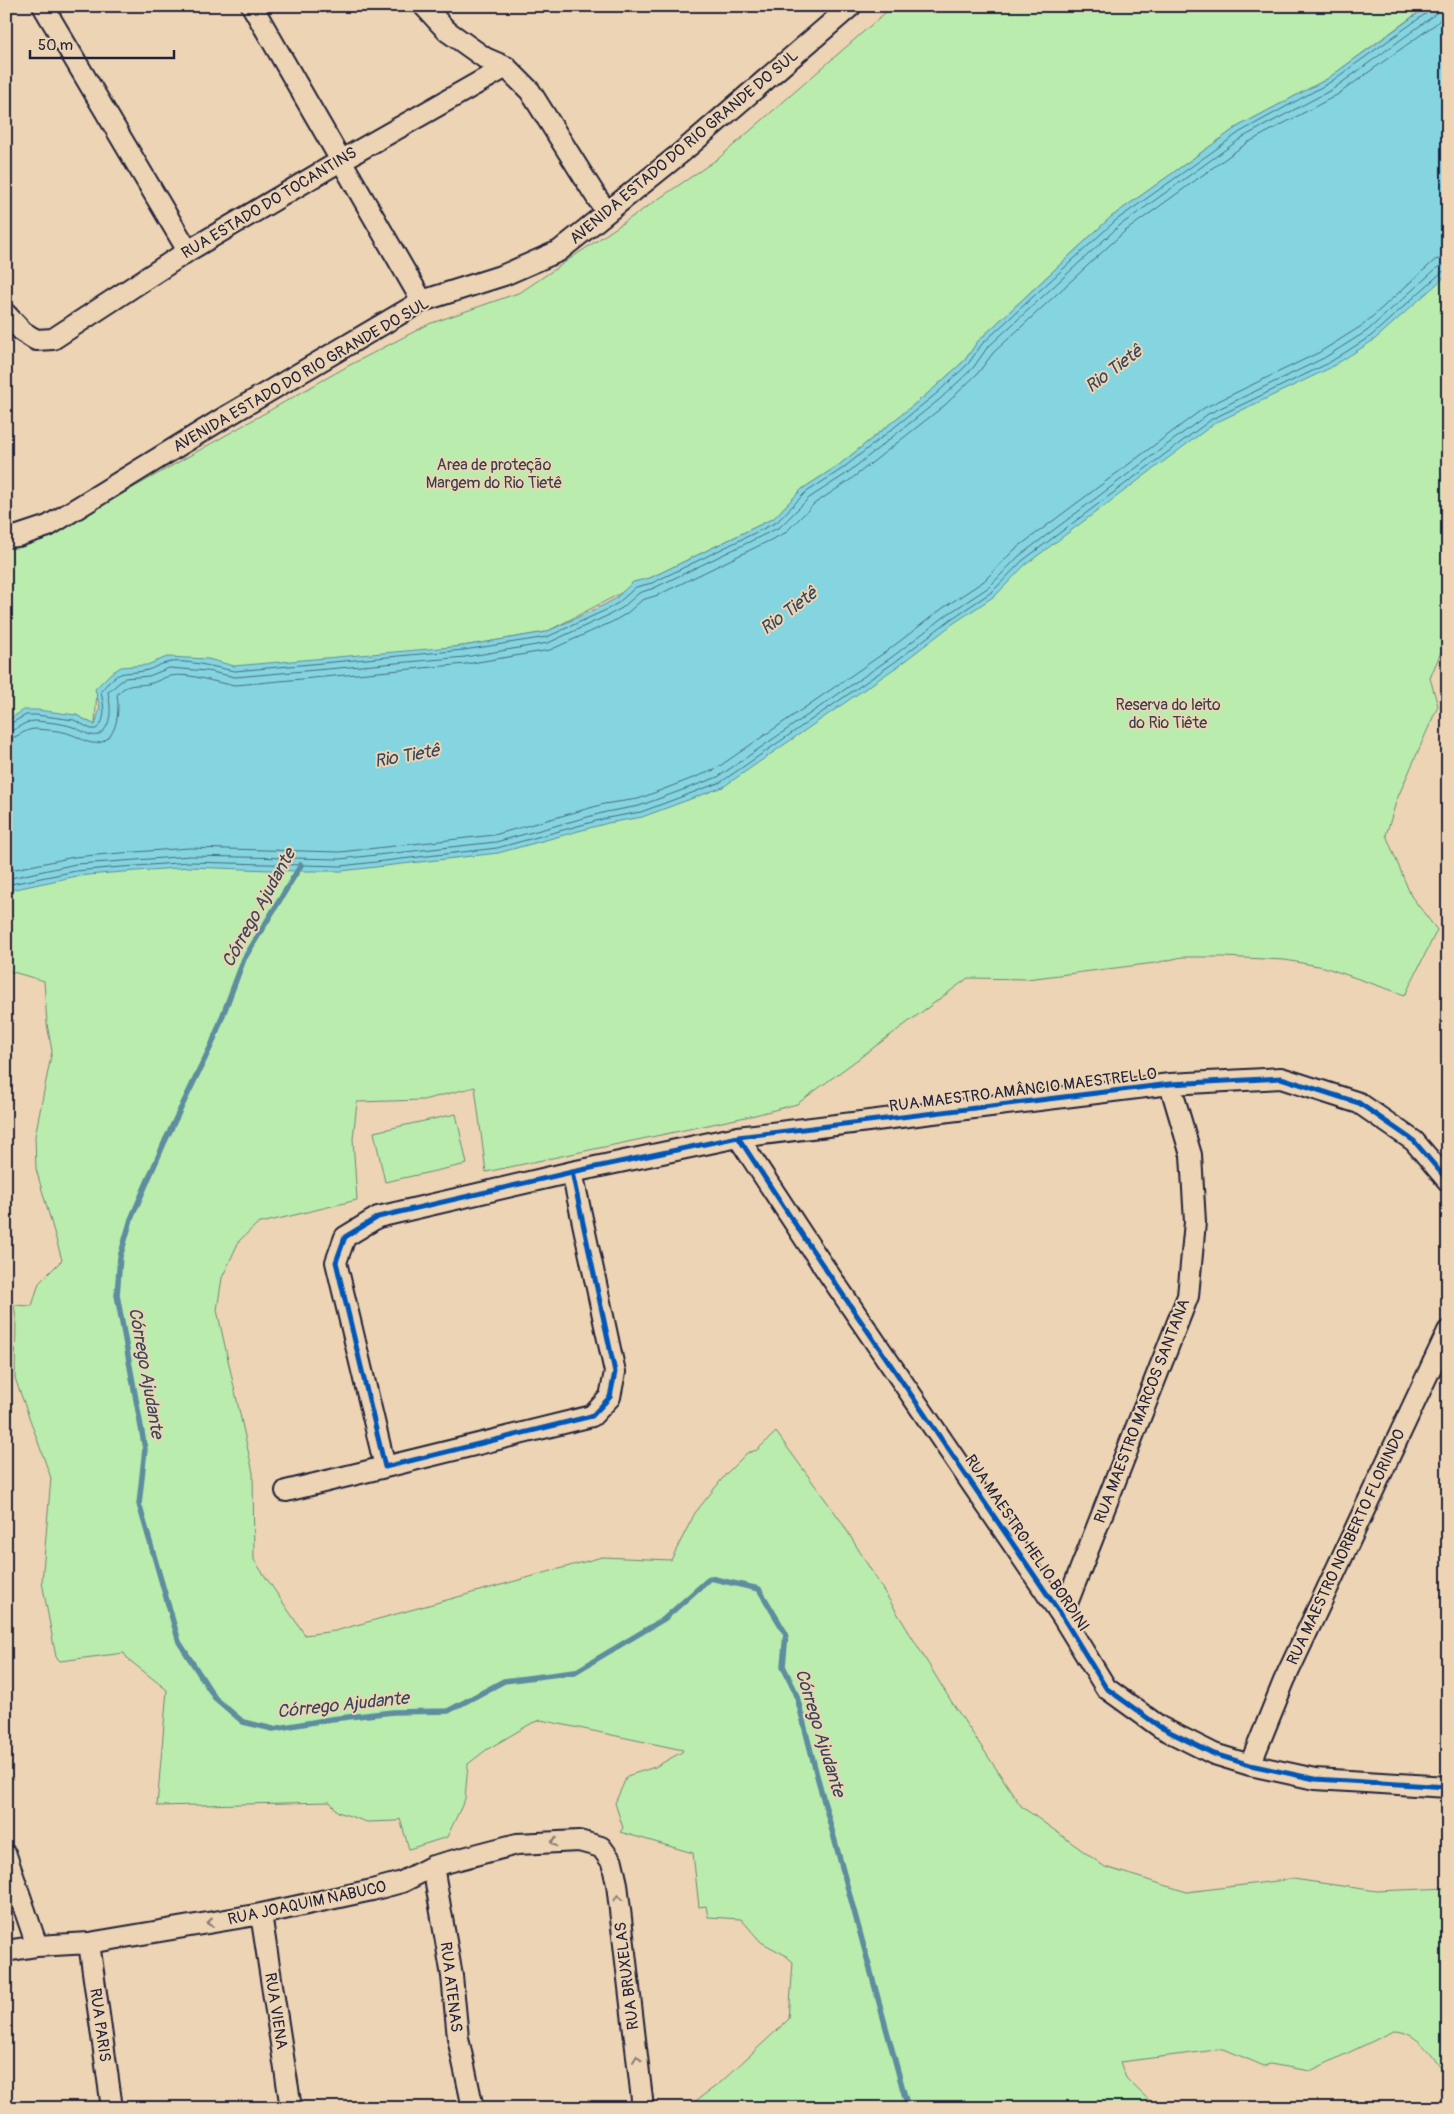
<svg xmlns="http://www.w3.org/2000/svg" width="1454" height="2114" font-family="Pangolin,sans-serif">
<style>
.green{fill:#b9ecad;stroke:#6e8774}
.water{fill:#84d5e0;stroke:#5d8d9e}
.lines{fill:none;stroke-linecap:round;stroke-linejoin:round}
.shore{stroke:#496a7d;stroke-width:1}
.stream{stroke:#5d8d9e;stroke-width:5.5}
.street-casing{stroke:#22223b;stroke-width:24}
.street{stroke:#ecd4b4;stroke-width:20}
.cycleway-casing{stroke:#ecd4b4;stroke-width:8}
.cycleway{stroke:#0057b8;stroke-width:5}
.oneway{stroke:#877b78}
.labels{text-anchor:middle;dominant-baseline:central;stroke-width:4;stroke-linejoin:round;paint-order:stroke}
.street-label{font-size:16px;fill:#22223b;stroke:#ecd4b4}
.park-label{font-size:16px;fill:#39404c;stroke:#ecd4b4}
.water-label{font-size:18px;font-style:italic;fill:#36465c;stroke:#ecd4b4}
</style>
<rect width="100%" height="100%" fill="#ecd4b4"/>
<filter id="ink" filterUnits="userSpaceOnUse"><feTurbulence type="fractalNoise" baseFrequency=".02" numOctaves="2"/><feDisplacementMap in="SourceGraphic" scale="10" xChannelSelector="R" yChannelSelector="G"/><feConvolveMatrix kernelMatrix="1 2 1 2 8 2 1 2 1" color-interpolation-filters="sRGB"/></filter>
<g filter="url(#ink)">
<!-- green -->
<path class="green" d="M893,6h534l-100,73 -90,48 -126,90 -133,124 -13,19 -33,30 -93,75 -37,24 -28,29 -124,60 -104,54 -83,14 -366,42 -2,37 -19,-10 -70,6v-194l12,2 54,-10 59,-30 217,-123 81,-42 92,-32 198,-134z
M1448,233v403l-18,42 8,28 -41,93 -11,36 25,61 26,34 -32,65 -81,-28 -39,-7 -62,-3h-41l-27,6 -128,16 -59,-1 -171,126 -42,11 -269,57 -11,-85 -52,13 -66,2 -4,37 4,61 -100,24 -18,17 -17,37 -5,32 36,163 1,87 51,75 30,-4 267,-74 69,3 24,-47 31,-39 21,-21 10,-3 19,-18 65,89 110,180 70,105 84,61 82,25 106,-13 84,12 71,-3v191c-13,-19 -29,-48 -54,-48l-84,40 -40,-7 -6,2 -40,-17 -104,13 6,16 31,30h-471l34,-25 69,-64 4,-57 -8,-7 -24,-13 -20,-23 -33,-2 -2,-11 -7,1 -6,-54 -73,-21 3,-4 -8,-25 12,-27 28,-9 27,-15 1,-2 -142,-30 -9,3 -46,27 -18,14 -3,35 -18,38 -38,12 -9,-30 -4,2 -29,1 -29,-10 -8,-10 -173,4 10,-116 -39,-31 -4,-6 -64,8 -4,-4 -14,-75 9,-104 -36,-100 1,-59 -2,-14 18,1 7,-23 23,-23 -26,-91 -1,-33 17,-85 -5,-27 -3,-43 -38,-11v-130l88,6z
M456,1114l11,50 -82,18 -11,-50z"/>
<!-- water -->
<path class="water" d="M1428,6h20v268l-74,66 -44,28 -115,55 -190,142 -29,30 -42,28 -56,43 -175,121 -81,30 -34,6 -110,30 -157,18h-44l-107,-4 -80,6 -33,3 -71,15v-170l18,-11h13l39,5 19,10 5,-18 -5,-18 15,-15 11,-7 26,-2 20,-8 41,2 26,7 229,-20 83,-14 58,-27 11,-6 18,-17 17,-4 124,-60 28,-29 37,-24 93,-75 33,-30 13,-19 133,-124 126,-90 90,-48z"/>
<g class="lines">
<!-- shore -->
<path class="shore" d="M6,726l20,-11h10l38,5 17,9h5c12,-9 7,-26 5,-38 21,-25 22,-15 47,-21 6,-2 12,-6 18,-7 18,-5 50,5 69,8l229,-21 83,-13 59,-27 12,-7 18,-16 16,-4 125,-61 28,-29 37,-24 94,-75 32,-30 14,-20 133,-123 125,-89 89,-49 99,-71 3,-6
M6,732c11,-1 17,-11 29,-11 11,1 27,2 38,6 9,3 15,10 25,8 15,-8 13,-29 10,-43l17,-14 24,-2 20,-8 38,3 28,6 230,-20 83,-14 61,-28 13,-7 17,-15 15,-5 126,-61 29,-29 37,-24 94,-75 33,-31 14,-20 132,-122 124,-89 90,-48 99,-72 4,-4 1,-7
M6,739c11,0 18,-10 29,-10 11,1 25,1 35,5 8,2 14,8 22,9 25,3 28,-32 25,-48 9,-12 18,-9 31,-11 8,-1 15,-7 22,-8 23,-4 44,8 66,9l230,-21 84,-14 62,-28 14,-8 16,-14 16,-5 127,-62 29,-29 36,-24 95,-75 33,-32 15,-20 131,-121 123,-89 90,-48 100,-72 6,-7 1,-10
M6,871l68,-14 34,-3 81,-6 151,4 154,-17 110,-31 34,-5 76,-29 173,-119 56,-43 41,-27 30,-31 190,-142 116,-56 43,-27 72,-65 13,-3
M6,879l70,-15 33,-2 81,-6 150,3 156,-17 110,-30 33,-6 79,-29 174,-120 56,-43 41,-27 30,-31 189,-142 116,-56 43,-27 71,-64 10,-3
M6,885l70,-14 33,-3 81,-6 151,4 156,-18 110,-30 34,-6 80,-30 174,-120 56,-43 42,-28 29,-30 190,-142 115,-55 44,-28 71,-64 6,-1"/>
<!-- stream -->
<path class="stream" d="M301,865l-57,94 -32,85 -47,97 -34,78 -11,38 -3,38 28,154 -6,55 40,138 36,56 28,24 30,7 58,-10 62,-7 55,-1 56,-30 71,-9 89,-53 46,-41 49,11 27,45 -3,32 13,27 20,79 92,336"/>
<defs>
<path id="street" d="M43,6l145,245
M252,6l170,295
M424,6l23,25 38,27 21,9 24,24 67,107 10,14
M6,314l17,18 13,8 17,-1 135,-88 154,-91 164,-93
M6,537l12,-1 30,-10 174,-107 200,-118 82,-26 55,-24 123,-99 169,-146
M738,1137l69,105 255,374 44,72 54,39 54,27 36,11 65,14 133,8
M572,1172l43,200 -5,25 -18,19 -207,51 -49,-205 9,-25 33,-20 194,-45 166,-35 432,-53 111,-6 78,25 55,38 34,40
M286,1491l99,-24
M1062,1616l126,-320 7,-74 -4,-67 -21,-71
M1250,1765l34,-84 164,-350
M6,1855l31,91
M433,1866l19,110 6,62 15,70
M261,1914l30,194
M89,1943l23,165
M6,1951l31,-5 52,-3 172,-29 111,-24 30,-8 31,-16 84,-22 62,-3 22,6 11,15 5,22 26,224"/>
</defs>
<!-- street casing -->
<use href="#street" class="street-casing"/>
<!-- street -->
<use href="#street" class="street"/>
<defs>
<path id="cycleway" d="M738,1137l69,105 255,374 44,72 54,39 54,27 36,11 65,14 133,8
M572,1172l43,200 -5,25 -18,19 -207,51 -49,-205 9,-25 33,-20 194,-45 166,-35 432,-53 111,-6 78,25 55,38 34,40"/>
</defs>
<!-- cycleway casing -->
<use href="#cycleway" class="cycleway-casing"/>
<!-- cycleway -->
<use href="#cycleway" class="cycleway"/>
</g>
<!-- one-way arrows -->
<defs><path id="oneway-chevron" d="M-2-3.5L2.5 0L-2 3.5" fill="none" stroke-width="1.6" stroke-linecap="round" stroke-linejoin="round" transform="scale(1.25)"/></defs>
<g class="oneway">
<use href="#oneway-chevron" transform="translate(554 1842) rotate(178)"/>
<use href="#oneway-chevron" transform="translate(618 1898) rotate(-97)"/>
<use href="#oneway-chevron" transform="translate(210 1923) rotate(171)"/>
<use href="#oneway-chevron" transform="translate(637 2059) rotate(-97)"/>
</g>
</g>
<g class="labels">
<!-- street labels -->
<g class="street-label">
<text transform="translate(684 147) rotate(-40)">AVENIDA ESTADO DO RIO GRANDE DO SUL</text>
<text transform="translate(269 203) rotate(-31)">RUA ESTADO DO TOCANTINS</text>
<text transform="translate(301 375) rotate(-30)">AVENIDA ESTADO DO RIO GRANDE DO SUL</text>
<text transform="translate(1023 1090) rotate(-7)">RUA MAESTRO AMÂNCIO MAESTRELLO</text>
<text transform="translate(1142 1411) rotate(-69)">RUA MAESTRO MARCOS SANTANA</text>
<text transform="translate(1027 1543) rotate(56)">RUA MAESTRO HELIO BORDINI</text>
<text transform="translate(1346 1547) rotate(-65)">RUA MAESTRO NORBERTO FLORINDO</text>
<text transform="translate(307 1903) rotate(-12)">RUA JOAQUIM NABUCO</text>
<text transform="translate(627 1976) rotate(-97)">RUA BRUXELAS</text>
<text transform="translate(451 1987) rotate(83)">RUA ATENAS</text>
<text transform="translate(276 2011) rotate(81)">RUA VIENA</text>
<text transform="translate(100 2025) rotate(82)">RUA PARIS</text>
</g>
<!-- park labels -->
<g class="park-label">
<text x="494" y="465">Area de proteção<tspan x="494" dy="18">Margem do Rio Tietê</tspan></text>
<text x="1168" y="705">Reserva do leito<tspan x="1168" dy="18">do Rio Tiête</tspan></text>
</g>
<!-- water labels -->
<g class="water-label">
<text transform="translate(1114 369) rotate(-37)">Rio Tietê</text>
<text transform="translate(789 611) rotate(-37)">Rio Tietê</text>
<text transform="translate(407 756) rotate(-10)">Rio Tietê</text>
<text transform="translate(259 908) rotate(-61)">Córrego Ajudante</text>
<text transform="translate(146 1373) rotate(80)">Córrego Ajudante</text>
<text transform="translate(343 1705) rotate(-6)">Córrego Ajudante</text>
<text transform="translate(820 1733) rotate(73)">Córrego Ajudante</text>
</g>
</g>
<!-- margin -->
<rect width="1454" height="2114" fill="none" stroke="#ecd4b4" stroke-width="25"/>
<rect x="12" y="12" width="1429" height="2089" fill="none" stroke="#22223b" stroke-width="2" filter="url(#ink)"/>
<!-- scale -->
<path d="M30 50v8h144v-8" fill="none" stroke="#22223b" stroke-width="2.5"/>
<text x="38" y="50" font-size="15" fill="#22223b" stroke="#ecd4b4" stroke-width="4" paint-order="stroke">50 m</text>
</svg>
